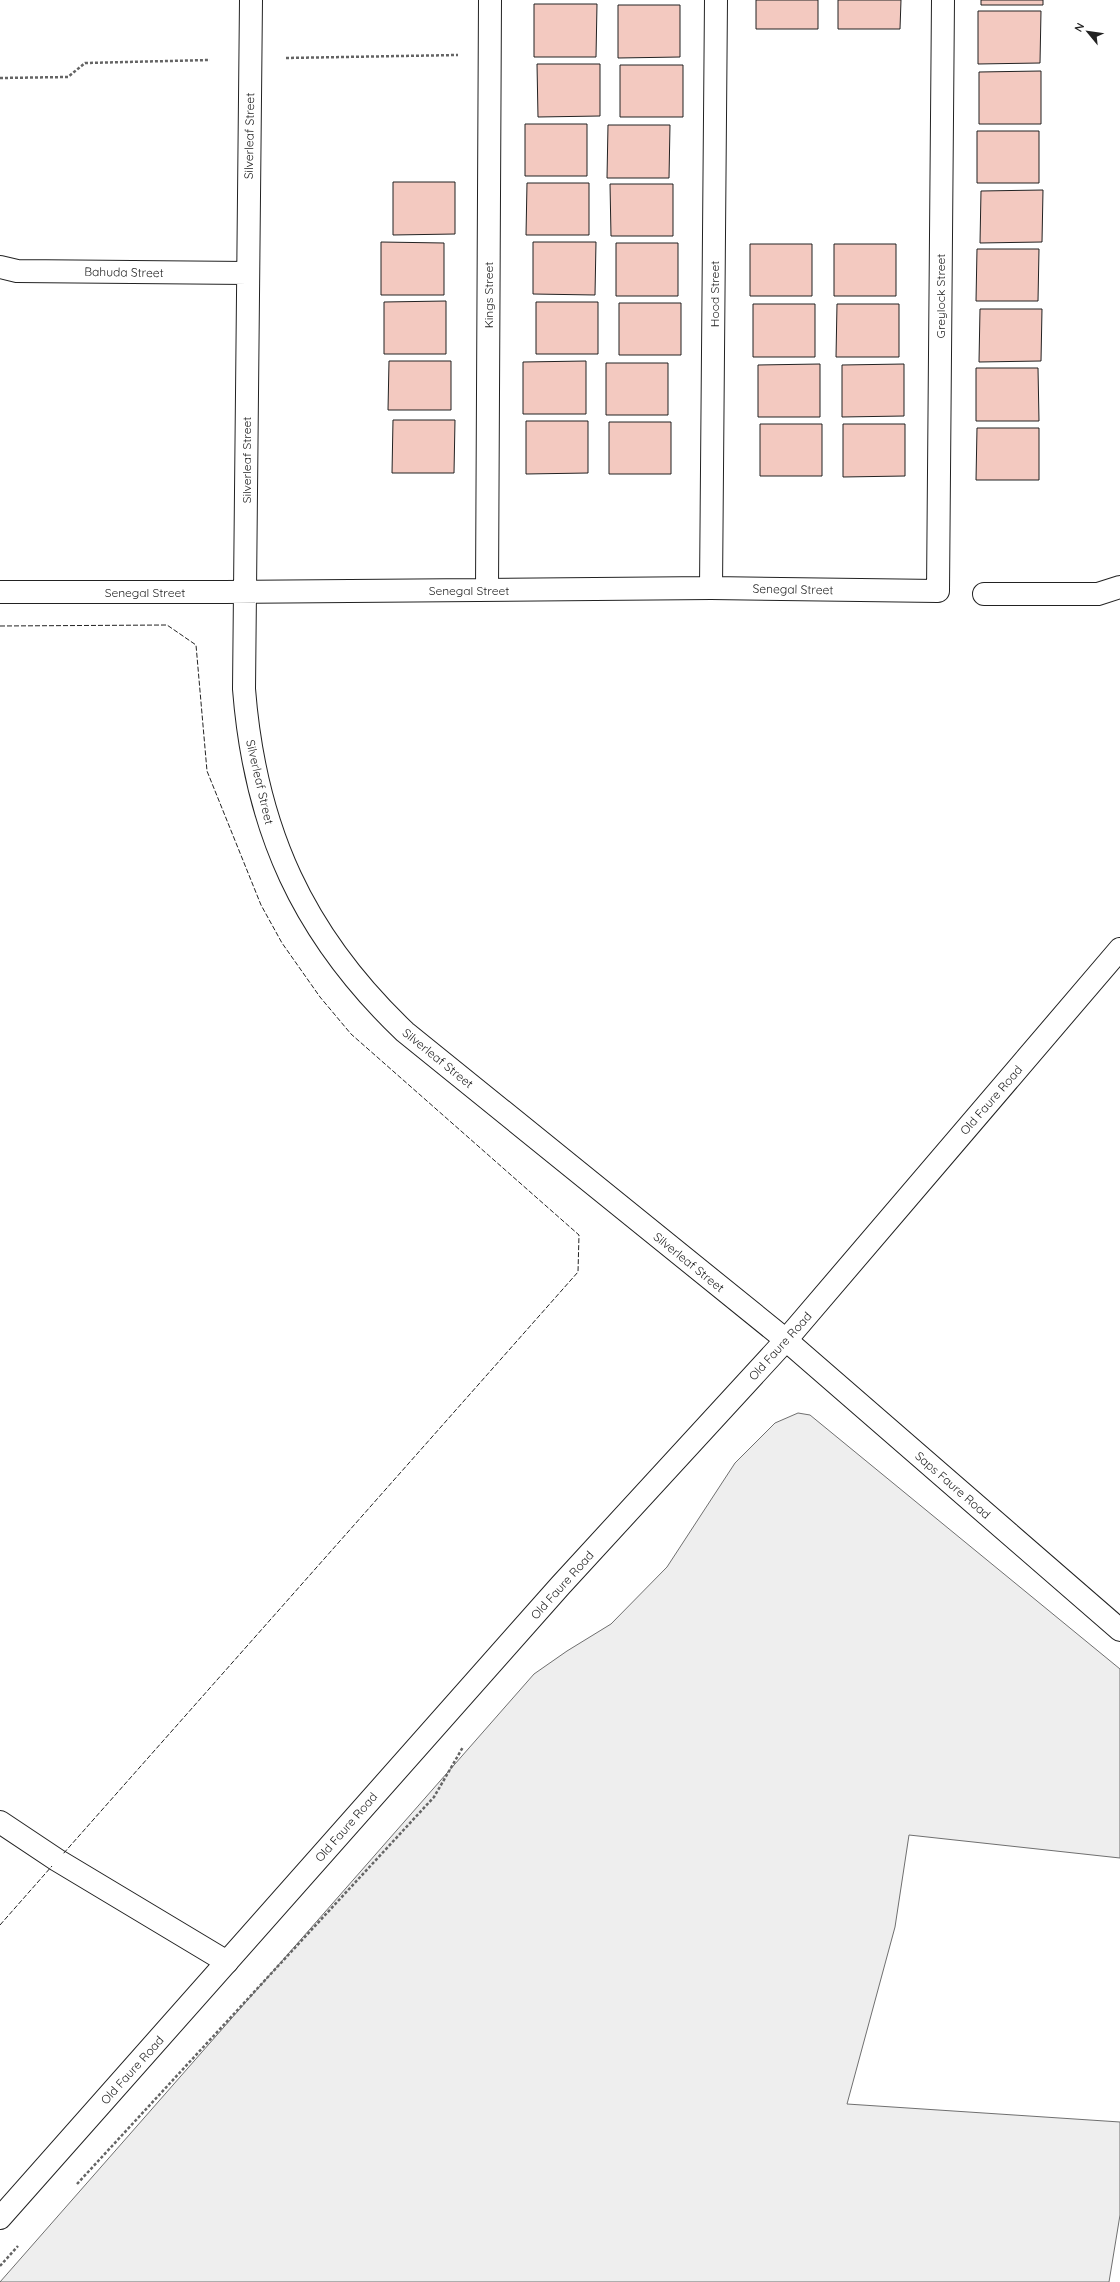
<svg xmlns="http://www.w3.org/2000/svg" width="1120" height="2282" font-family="Quicksand,sans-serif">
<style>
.green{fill:#eee;stroke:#6f6f6f}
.building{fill:#f3c9c0;stroke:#222}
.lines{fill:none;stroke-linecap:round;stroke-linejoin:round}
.minor-casing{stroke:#222;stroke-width:24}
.major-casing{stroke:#222;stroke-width:24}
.path{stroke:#646464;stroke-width:2.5;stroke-dasharray:3 2;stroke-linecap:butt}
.minor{stroke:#fff;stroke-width:22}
.major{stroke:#fff;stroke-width:22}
.fence{stroke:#222;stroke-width:1;stroke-dasharray:5 2;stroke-linecap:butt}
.labels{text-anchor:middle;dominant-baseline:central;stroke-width:3;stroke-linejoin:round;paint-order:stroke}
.street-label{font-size:12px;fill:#222;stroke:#fff}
</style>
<rect width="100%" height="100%" fill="#fff"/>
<!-- green -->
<path class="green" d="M798,1413l12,2 310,254v189l-211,-23 -14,92 -48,177 273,18v93l-11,67h-1109l534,-608 33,-23 44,-27 56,-57 68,-104 40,-40z"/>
<!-- building -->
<path class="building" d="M756,0h62v29h-62z
M838,0h63l-1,29h-62z
M981,0h62v5h-62z
M534,4h63l-1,53h-62z
M618,5h62v52l-62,1z
M978,11h63l-1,52 -62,1z
M537,64h63v52l-62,1z
M620,65h63v52h-63z
M1041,71v53h-62v-52z
M525,124h62v52h-62z
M608,125h62l-1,53h-62z
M977,131h62v52h-62z
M393,182h62v52l-62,1z
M527,183h62v52h-63z
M610,184h63v52h-62z
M1043,190l-1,52 -62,1 1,-52z
M381,242l63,1v52h-63z
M533,242h63l-1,53 -62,-1z
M616,243h62v53h-62z
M750,244h62v52h-62z
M834,244h62v52h-62z
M977,249h62l-1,52h-62z
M446,301v53h-62v-52z
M536,302h62v52h-62z
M619,303h62v52h-62z
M753,304h62v53h-62z
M837,304h62v53h-63z
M980,309h62l-1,52 -62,1z
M389,361h62v49h-63z
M586,361v53h-63v-52z
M606,363h62v52h-62z
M820,364v53h-62v-52z
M904,364v52l-62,1v-52z
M976,368h62l1,53h-63z
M393,420h62l-1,53h-62z
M526,421h62v52l-62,1z
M609,422h62v52h-62z
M760,424h62v52h-62z
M843,424h62v52l-62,1z
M977,428h62v52h-63z"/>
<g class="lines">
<defs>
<path id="minor" d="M251,0l-7,689c11,140 59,246 161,343l381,308 334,290
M0,267l17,4 231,2
M711,588l5,-588
M487,590l3,-590
M0,592h224l487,-4 227,3 5,-591
M984,594h114l22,-7
M0,1822l57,38 170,102"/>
<path id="major" d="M0,2218l560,-632 226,-246 334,-391"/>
</defs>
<!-- minor casing -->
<use href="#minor" class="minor-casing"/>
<!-- major casing -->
<use href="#major" class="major-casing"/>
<!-- path -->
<path class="path" d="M286,58l172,-3
M0,78l68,-1 17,-14 125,-3
M77,2184l357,-387 29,-50
M0,2266l18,-20"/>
<!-- minor -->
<use href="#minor" class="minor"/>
<!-- major -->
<use href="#major" class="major"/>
<!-- fence -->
<path class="fence" d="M0,626l167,-1 29,20 11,126 54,134 21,38 38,54 31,37 228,201 -1,37 -515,582
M0,1925l52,-59"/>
</g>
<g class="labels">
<!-- street labels -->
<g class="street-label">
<text transform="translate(249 136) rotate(-89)">Silverleaf Street</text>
<text transform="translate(124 272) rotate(1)">Bahuda Street</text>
<text transform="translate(714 294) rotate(-90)">Hood Street</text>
<text transform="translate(488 295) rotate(-90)">Kings Street</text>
<text transform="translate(940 296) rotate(-90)">Greylock Street</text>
<text transform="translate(246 460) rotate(-90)">Silverleaf Street</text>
<text transform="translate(793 589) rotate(1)">Senegal Street</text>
<text x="469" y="590">Senegal Street</text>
<text x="145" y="592">Senegal Street</text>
<text transform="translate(260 782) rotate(77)">Silverleaf Street</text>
<text transform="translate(438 1058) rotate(39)">Silverleaf Street</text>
<text transform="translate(991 1100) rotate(-49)">Old Faure Road</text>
<text transform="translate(689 1262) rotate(39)">Silverleaf Street</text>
<text transform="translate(780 1346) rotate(-48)">Old Faure Road</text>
<text transform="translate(953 1485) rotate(41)">Saps Faure Road</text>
<text transform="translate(562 1585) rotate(-48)">Old Faure Road</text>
<text transform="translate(346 1827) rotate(-49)">Old Faure Road</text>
<text transform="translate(132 2070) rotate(-48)">Old Faure Road</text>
</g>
</g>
<!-- north arrow -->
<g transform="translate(1088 32) rotate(299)" stroke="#ffffff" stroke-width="3" paint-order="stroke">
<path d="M0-3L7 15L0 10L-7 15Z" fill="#222222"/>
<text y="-6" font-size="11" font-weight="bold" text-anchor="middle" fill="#222222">N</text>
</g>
</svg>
